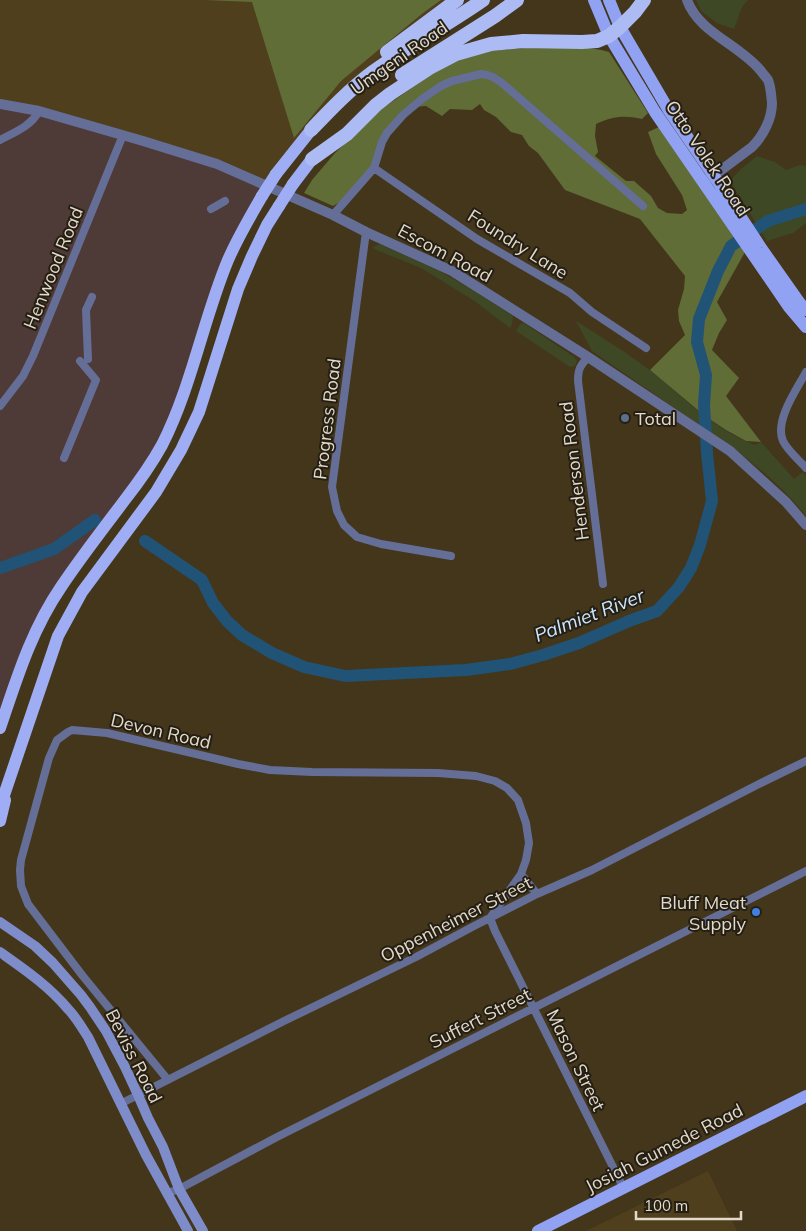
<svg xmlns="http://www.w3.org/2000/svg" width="806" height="1231" font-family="Mulish,sans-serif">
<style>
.built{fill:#4f3f1c}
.industrial{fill:#4e3a36}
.green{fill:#3f4824}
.forest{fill:#606d37}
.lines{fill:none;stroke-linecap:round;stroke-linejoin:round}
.river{stroke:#215376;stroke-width:12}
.minor{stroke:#656e96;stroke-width:8}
.tertiary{stroke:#656e96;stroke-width:10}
.secondary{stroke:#7e8cca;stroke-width:10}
.primary{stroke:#91a2f3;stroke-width:12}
.trunk{stroke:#9faef4;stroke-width:12}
.motorway{stroke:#adbbf4;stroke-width:14}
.trunk-bridge{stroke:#9faef4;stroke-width:12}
.service-dot{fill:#5c6f8a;stroke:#241e13;stroke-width:2}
.shop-dot{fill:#3f7fe0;stroke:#241e13;stroke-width:2}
.labels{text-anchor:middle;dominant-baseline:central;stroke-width:4;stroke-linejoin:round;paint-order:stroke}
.street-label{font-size:18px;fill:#e2daca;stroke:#241e13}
.poi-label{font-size:18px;fill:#e2daca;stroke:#241e13;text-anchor:start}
.water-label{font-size:19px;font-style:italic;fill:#cbe7ff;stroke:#241e13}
</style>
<rect width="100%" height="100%" fill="#43361b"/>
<!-- built -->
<path class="built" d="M0,0h456l-61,43 -47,43 -81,100 -267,-82z
M708,1171l29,60h-151z"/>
<!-- industrial -->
<path class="industrial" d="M0,104l145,38 122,44 -25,42 -70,195 -111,163 -61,142z"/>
<!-- green -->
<path class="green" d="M696,0h52l-6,7 -8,22 -17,-6 -16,-12z
M757,156l18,6 11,8 14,-5 6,1v57l-13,10 -26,8 -37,-60 11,-12z
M380,244l59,27 29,16 45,29 -1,8 -2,4 -37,-28 -52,-32 -47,-19 -1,-2z
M576,321c25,16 52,32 76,51 32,26 63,58 103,73l6,-3 33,37 9,-7 3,4v40c-20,-25 -44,-46 -69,-65l-145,-100z
M524,323l50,34 3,4 -2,5 -5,1 -54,-36 4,-7z"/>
<!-- forest -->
<path class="forest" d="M205,0h236l-18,13 -82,68 -47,57 -42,-136z
M546,46c21,1 43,0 63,6l39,61 -6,6c-18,-4 -29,-3 -46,5l-1,12 3,16 -3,4 31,25h8l17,15 7,12 9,5 15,1 5,-4 -5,-15 -26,-41 -8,-22 11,-5 86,125 -28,50 10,18 -8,13 -7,17 27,28 -13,18 35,46 -15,-1 -20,-11 -21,-14 -55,-46 35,-35 -6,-14 -1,-11 6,-21 1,-13 -45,-57 -75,-29 -27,-37 -9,-7 -7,-11 -11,-3 -15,-15 -12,-7 -4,-6 -8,6 -22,-1 -8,7 -16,-10 -13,1 -26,26 -10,27 -27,36 -17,10 -29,-13 8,-13 23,-27 22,-21 26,-24 49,-34 29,-15 29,-8z"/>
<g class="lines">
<!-- river -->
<path class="river" d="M145,541l57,39 11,23 14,18 15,14 30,18 32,14 41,9 121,-6 44,-6 33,-9 36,-12 50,-22 28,-10 22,-24 12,-19 9,-23 12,-44 -5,-48 -3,-48 2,-30 -9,-33 2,-23 19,-48 13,-25 37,-25 38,-12
M0,568l54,-19 41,-29"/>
<!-- minor -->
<path class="minor" d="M0,140c15,-8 31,-14 39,-29
M374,168l103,71 93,54 22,19 54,36
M211,209l14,-8
M333,215l41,-47 8,-26 5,-9 16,-18 19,-16 19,-13 11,-5 29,-7 6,1 6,2 9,6 141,123
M366,232l-34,255 5,24 7,14 13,12 24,7 70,12
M588,357c-8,9 -10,12 -10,24l25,203
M88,359l-2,-49 6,-13
M806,372c-9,17 -32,49 -23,69 5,10 16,19 23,27
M0,406l23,-30 10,-20 90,-221
M64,458l32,-78 -16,-19
M521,874l16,20
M168,1080l-86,-105 -54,-71 -7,-18 -1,-16 1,-10 28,-102 8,-18 11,-8 4,-2 35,3 131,31 32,6 42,2 126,1 38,3 19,5 12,7 11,12 8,23 3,20 -3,17 -5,14 -31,44 5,13 128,256
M120,1104l18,-9 146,-74 132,-64 58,-31 63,-32 55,-24 165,-85 49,-24
M168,1193l11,-4 98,-52 529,-266"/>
<!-- tertiary -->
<path class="tertiary" d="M687,0c12,33 52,44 74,71 2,3 5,6 7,9 3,7 3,15 4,23 0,16 -9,33 -20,44l-44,33
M0,104l39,7 104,30 74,23 116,51 33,17 86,39 136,86 142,94 56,51 20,23"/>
<!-- secondary -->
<path class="secondary" d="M0,922l35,24 18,17 28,32 9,12 16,24 19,36 13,28 10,23 15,29 16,42 24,42
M0,952c24,17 49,34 68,57 8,8 14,19 20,28l58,118 42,76"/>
<!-- primary -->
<path class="primary" d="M594,0l15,36 46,76 134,195 17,20
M609,0l11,27 48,82 46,67 47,72 38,54 7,8
M538,1231l268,-135"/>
<!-- trunk -->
<path class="trunk" d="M276,174l35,-44
M293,184l19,-25
M0,728c17,-50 31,-97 61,-141 20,-30 42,-58 63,-86 14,-18 27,-36 38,-56 30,-59 41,-125 66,-185 10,-23 22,-43 34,-64
M0,807l58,-171 24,-44 74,-100 25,-42 18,-38 39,-123 14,-33 15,-31 12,-19
M0,821l5,-21"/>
<!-- motorway -->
<path class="motorway" d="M387,52l70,-52
M402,75l93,-59 22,-16
M311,130c19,-20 39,-41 62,-58 35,-26 74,-47 110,-72
M312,159l35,-25 29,-29 14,-11 41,-27 25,-13 35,-10 32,-3 59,1 15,-1 12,-5 11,-9 15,-15 9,-12"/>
<!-- trunk-bridge -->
<path class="trunk-bridge" d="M262,196l14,-22
M279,206l14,-22"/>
</g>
<!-- markers -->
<circle class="service-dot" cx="625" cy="418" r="5"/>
<circle class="shop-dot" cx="756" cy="912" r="5"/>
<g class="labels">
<!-- street labels -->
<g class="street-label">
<text transform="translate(399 58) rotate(-35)">Umgeni Road</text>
<text transform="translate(708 158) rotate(56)">Otto Volek Road</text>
<text transform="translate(518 244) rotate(32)">Foundry Lane</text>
<text transform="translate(445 253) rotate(28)">Escom Road</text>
<text transform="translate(53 268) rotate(-68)">Henwood Road</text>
<text transform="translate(327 419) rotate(-83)">Progress Road</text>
<text transform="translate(574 471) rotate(-97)">Henderson Road</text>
<text transform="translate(161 731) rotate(13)">Devon Road</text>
<text transform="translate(456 919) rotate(-27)">Oppenheimer Street</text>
<text transform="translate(480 1018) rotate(-27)">Suffert Street</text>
<text transform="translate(134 1056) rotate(63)">Beviss Road</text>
<text transform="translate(576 1060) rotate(64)">Mason Street</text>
<text transform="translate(664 1148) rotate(-27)">Josiah Gumede Road</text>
</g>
<!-- poi labels -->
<g class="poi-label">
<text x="635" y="418">Total</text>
<text x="746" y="902" text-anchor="end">Bluff Meat<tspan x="746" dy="21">Supply</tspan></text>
</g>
<!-- water labels -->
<g class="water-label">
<text transform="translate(589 615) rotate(-21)">Palmiet River</text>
</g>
</g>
<!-- scale -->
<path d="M636 1211v8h105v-8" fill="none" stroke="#e2daca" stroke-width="2.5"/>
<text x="644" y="1211" font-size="15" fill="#e2daca" stroke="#241e13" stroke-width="4" paint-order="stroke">100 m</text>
</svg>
